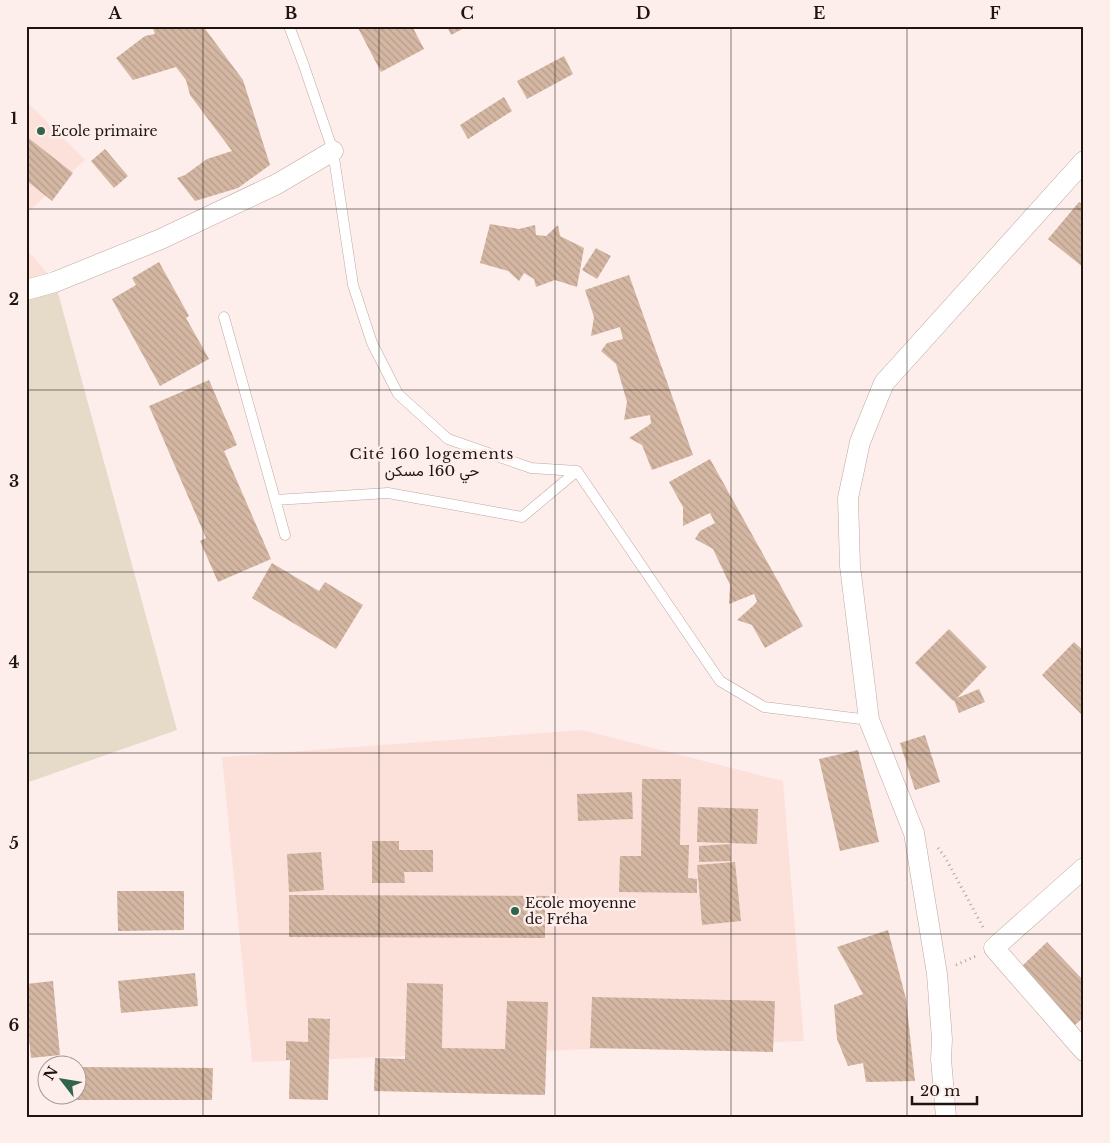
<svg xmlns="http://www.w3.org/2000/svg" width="1110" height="1143" font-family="'Libre Baskerville',Vazirmatn,serif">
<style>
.built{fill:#fce1db}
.pitch{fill:#e5dbc8}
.building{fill:url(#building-back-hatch)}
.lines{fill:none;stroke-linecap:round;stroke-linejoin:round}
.lane-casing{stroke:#bfa8a3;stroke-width:11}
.street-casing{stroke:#bfa8a3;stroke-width:21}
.path{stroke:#b1a4a1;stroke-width:3;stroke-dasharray:1 4;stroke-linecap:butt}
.lane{stroke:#fff;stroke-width:10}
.street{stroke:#fff;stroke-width:20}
.grid{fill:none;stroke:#1e1513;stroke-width:1;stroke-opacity:0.55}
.poi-dot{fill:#31654b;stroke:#fdeeeb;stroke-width:2}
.labels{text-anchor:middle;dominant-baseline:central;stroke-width:5;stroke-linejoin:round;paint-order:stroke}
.poi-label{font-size:14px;fill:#1e1513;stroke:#fdeeeb;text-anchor:start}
.neighbourhood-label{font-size:15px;letter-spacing:1px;fill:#1e1513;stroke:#fdeeeb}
.neatline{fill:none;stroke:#1e1513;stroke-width:2}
.grid-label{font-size:16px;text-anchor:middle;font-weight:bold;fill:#1e1513}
</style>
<defs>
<pattern id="building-back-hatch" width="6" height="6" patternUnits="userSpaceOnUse" patternTransform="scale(1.25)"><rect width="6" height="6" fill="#d4b7a3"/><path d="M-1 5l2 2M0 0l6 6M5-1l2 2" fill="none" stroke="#b69c8b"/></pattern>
</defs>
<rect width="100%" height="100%" fill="#fdeeeb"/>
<!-- built -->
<path class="built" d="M26,101l59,59 -59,54z
M26,249l23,26 -23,6z
M582,730l201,51 21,260 -552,21 -30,-305z"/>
<!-- pitch -->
<path class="pitch" d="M55,282l122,448 -151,53v-493z"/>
<!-- building -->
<path class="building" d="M152,26h51l40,54 27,85 -32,23 -43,13 -18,-23 8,-3 22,-16 25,-8 -42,-56 -4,-15 -10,-13 -43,13 -17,-22 29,-22 10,-2z
M357,26h55l12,23 -43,23z
M447,26h21l-17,9z
M564,56l9,18 -46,25 -10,-18z
M504,97l8,14 -44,28 -8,-14z
M26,136l47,37 -21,28 -26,-21z
M105,149l23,27 -14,12 -23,-27z
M1079,202l5,3v63l-36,-29z
M490,224l29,5 16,-4 1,10 10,1 12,-11 2,11 24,12 -7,39 -22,-7 -19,7 -2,-8 -10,-6 -5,8 -11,-10 -28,-8z
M596,248l15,8 -14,23 -15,-9z
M159,262l30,54 -3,2 23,41 -49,27 -48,-87 24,-14 -4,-7z
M629,275l64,180 -41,15 -10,-25 -13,-7 20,-13 2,-2 -1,-8 -26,5 3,-18 -11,-38 -15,-13 6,-8 16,-4 -3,-12 -29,9 3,-19 -9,-27z
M209,380l28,65 -13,6 47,108 -53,23 -18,-41 6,-3 -57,-132z
M710,459l93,167 -38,22 -13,-23 -15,-5 18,-16 2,-3 -3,-7 -25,10 1,-19 -17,-36 -18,-10 5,-8 15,-8 -5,-10 -27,13v-19l-14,-25z
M272,563l47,28 6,-9 38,23 -27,44 -84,-51z
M949,629l38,38 -30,31 22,-9 6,13 -26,11 -5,-13 -1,1 -38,-38z
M1074,642l10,9v66l-42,-42z
M925,735l15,47 -25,8 -15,-47z
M858,750l21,92 -39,9 -21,-92z
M642,779h39l-1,66h9l-1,33 9,1v14l-78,-1 1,-36h21z
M632,792l1,27 -55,2 -1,-27z
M698,807l60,2 -1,35 -60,-2z
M372,841h27v9h34v22h-29l1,11h-33z
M730,844l1,17 -32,1v-16z
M321,852l3,38 -35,2 -2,-38z
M735,862l6,59 -39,4 -5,-60z
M117,891h67v39l-66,1z
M289,895l269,1v14h-13v28l-256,-1z
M888,930l18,69 9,82 -49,1 -3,-19 -15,3 -11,-27 -3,-34 29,-11 -26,-47z
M1047,942l37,39v36l-9,8 -54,-58z
M195,973l3,33 -77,7 -3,-32z
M53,981l7,74 -29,3 -5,-50v-24z
M407,983l36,1 -1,64 63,1 2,-48 41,1 -3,93 -171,-4 1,-33 30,1z
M592,997l183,4 -2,51 -183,-4z
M308,1018l22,1 -2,81 -39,-1 1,-39h-4v-19l22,1z
M78,1067l135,1 -1,32h-143v-4h9z"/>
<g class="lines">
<defs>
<path id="lane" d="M289,26l14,37 30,88 20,134 19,58 26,51 50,45 83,29 46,3
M224,317l61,218
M275,500l113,-7 134,24 55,-46 143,210 44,26 105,13"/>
<path id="street" d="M26,290l29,-8 106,-43 116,-55 56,-33
M1084,868l-90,80 90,103
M946,1117l-5,-58 1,-20 -5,-65 -23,-141 -45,-113 -19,-154 -2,-68 12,-56 24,-59 200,-222"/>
</defs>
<!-- lane casing -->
<use href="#lane" class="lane-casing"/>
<!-- street casing -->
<use href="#street" class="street-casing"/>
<!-- path -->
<path class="path" d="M938,848l7,9 39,72
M956,965l20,-9"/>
<!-- lane -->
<use href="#lane" class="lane"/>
<!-- street -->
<use href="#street" class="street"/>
</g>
<!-- grid -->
<path class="grid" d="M203,26v1091M379,26v1091M555,26v1091M731,26v1091M907,26v1091M26,209h1058M26,390h1058M26,572h1058M26,753h1058M26,934h1058"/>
<!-- markers -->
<g class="poi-dot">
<circle cx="41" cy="131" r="5"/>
<circle cx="515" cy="911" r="5"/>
</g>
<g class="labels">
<!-- poi labels -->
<g class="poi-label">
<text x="51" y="131">Ecole primaire</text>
<text x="525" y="903">Ecole moyenne<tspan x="525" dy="16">de Fréha</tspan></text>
</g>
<!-- neighbourhood labels -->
<g class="neighbourhood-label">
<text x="432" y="453">Cité 160 logements<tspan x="432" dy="17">حي 160 مسكن</tspan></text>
</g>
</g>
<!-- border -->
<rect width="1110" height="1143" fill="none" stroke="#fdeeeb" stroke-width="55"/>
<!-- north arrow -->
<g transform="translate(62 1080) rotate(301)"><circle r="24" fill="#fdeeeb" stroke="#a49795"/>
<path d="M0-4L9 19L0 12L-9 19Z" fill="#31654b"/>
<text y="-8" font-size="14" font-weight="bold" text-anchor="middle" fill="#1e1513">N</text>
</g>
<!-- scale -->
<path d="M912 1096v8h65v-8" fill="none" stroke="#1e1513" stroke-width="2.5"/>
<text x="920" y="1096" font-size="15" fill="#1e1513" stroke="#fdeeeb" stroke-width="4" paint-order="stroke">20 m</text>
<rect x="28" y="28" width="1054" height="1088" class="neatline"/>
<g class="grid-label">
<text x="115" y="19">A</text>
<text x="291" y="19">B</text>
<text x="467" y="19">C</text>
<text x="643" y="19">D</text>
<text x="819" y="19">E</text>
<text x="995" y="19">F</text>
<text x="14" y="124">1</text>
<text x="14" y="305">2</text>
<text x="14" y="487">3</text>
<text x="14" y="668">4</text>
<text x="14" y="849">5</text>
<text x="14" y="1031">6</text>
</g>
</svg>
